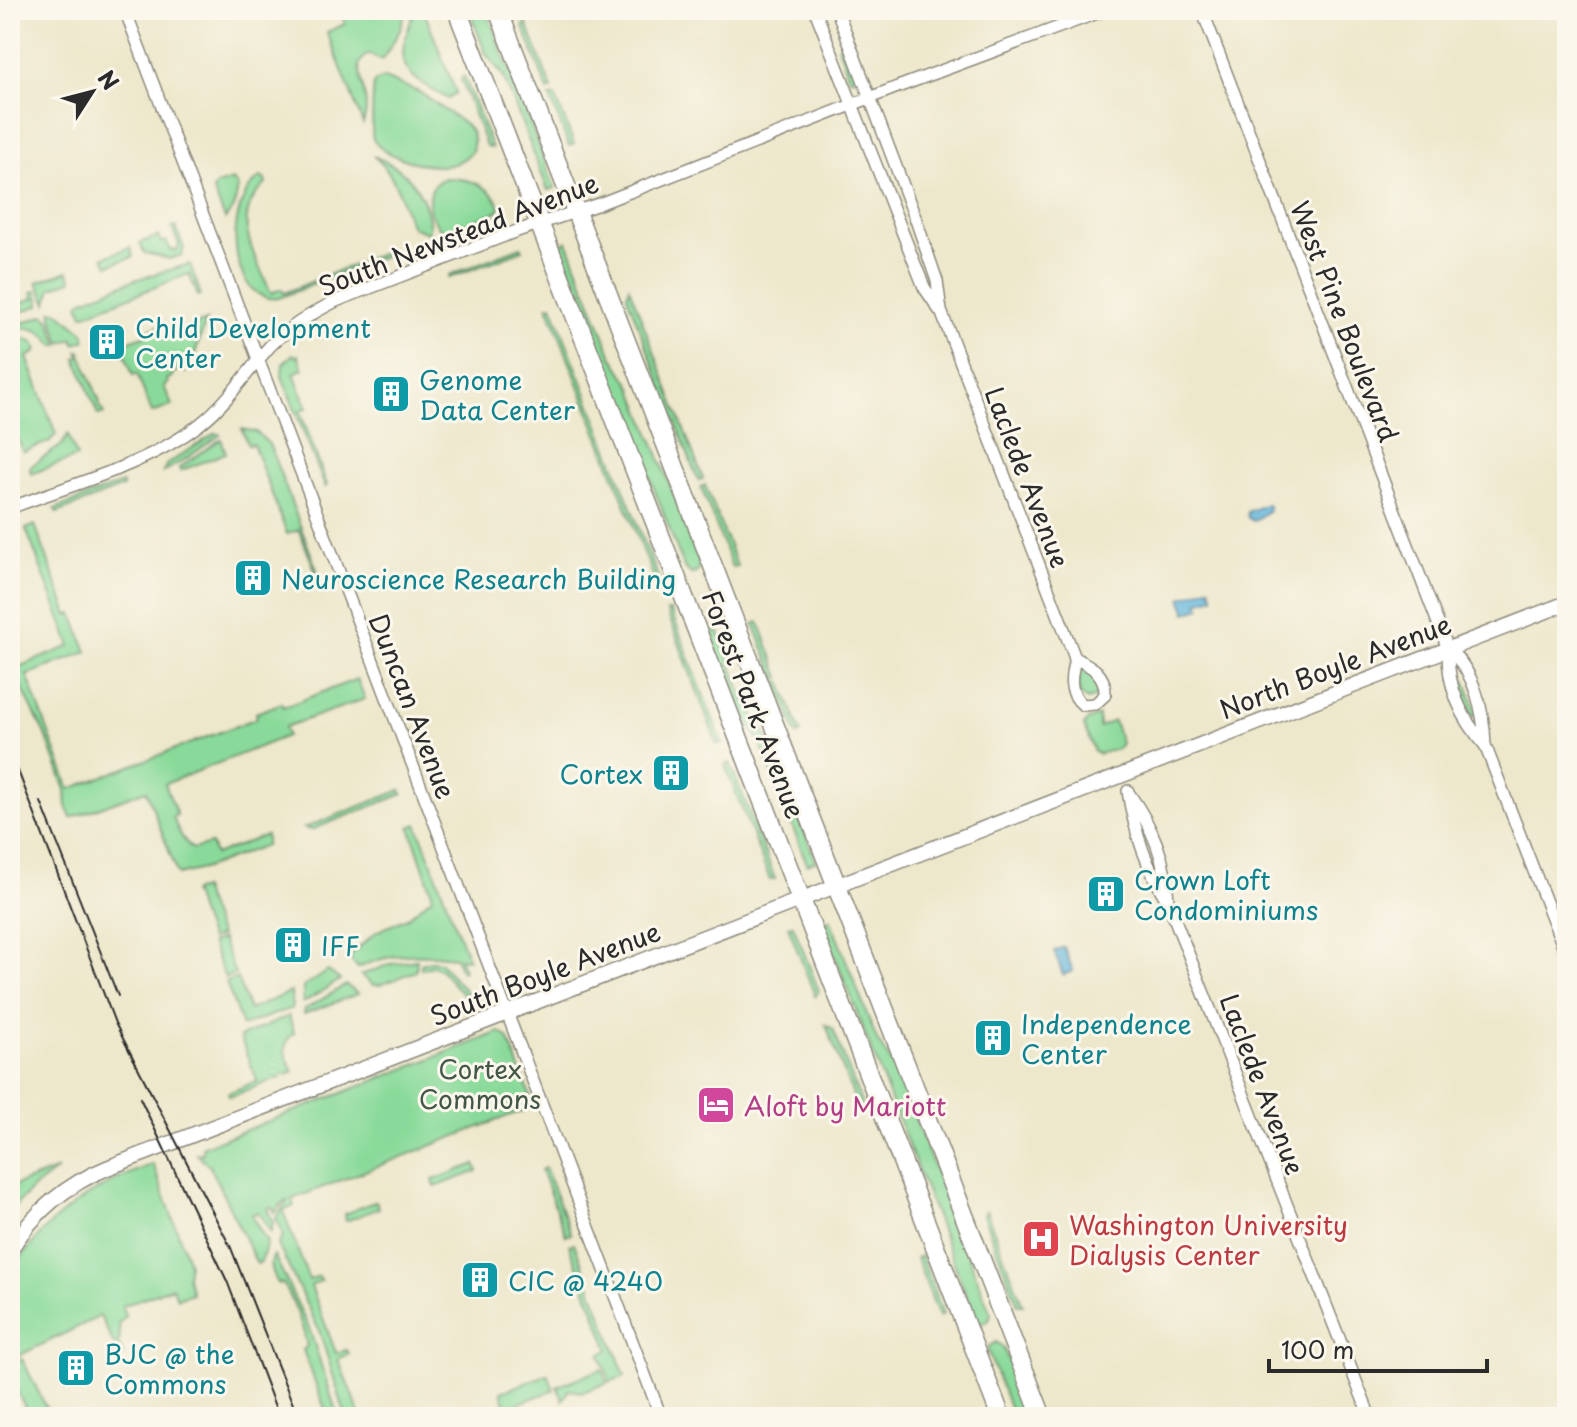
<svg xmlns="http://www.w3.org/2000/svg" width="1577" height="1427" font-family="'Playpen Sans',sans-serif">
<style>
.green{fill:#89da9a;stroke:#5a8262;stroke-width:2}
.water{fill:#5eb4db;stroke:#447083;stroke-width:2}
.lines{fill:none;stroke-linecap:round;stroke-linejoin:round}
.minor-casing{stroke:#8c897b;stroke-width:14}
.tertiary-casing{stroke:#8c897b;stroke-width:17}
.primary-casing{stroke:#8c897b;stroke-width:21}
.minor{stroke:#fff;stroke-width:11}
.tertiary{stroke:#fff;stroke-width:14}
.primary{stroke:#fff;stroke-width:18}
.tram{stroke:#2b2b2b;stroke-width:2}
.labels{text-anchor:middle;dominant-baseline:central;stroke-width:6;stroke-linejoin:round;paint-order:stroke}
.street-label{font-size:26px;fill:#2b2b2b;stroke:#fbf7ec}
.culture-label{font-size:26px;fill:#0d838f;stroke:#fbf7ec;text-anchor:start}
.park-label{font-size:26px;fill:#425747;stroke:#fbf7ec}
.hotel-label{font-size:26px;fill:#b23c85;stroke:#fbf7ec;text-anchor:start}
.health-label{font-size:26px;fill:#be3a42;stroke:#fbf7ec;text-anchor:start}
</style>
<rect width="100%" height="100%" fill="#fbf7ec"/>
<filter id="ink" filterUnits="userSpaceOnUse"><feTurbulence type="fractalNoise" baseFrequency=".0125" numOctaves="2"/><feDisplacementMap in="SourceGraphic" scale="16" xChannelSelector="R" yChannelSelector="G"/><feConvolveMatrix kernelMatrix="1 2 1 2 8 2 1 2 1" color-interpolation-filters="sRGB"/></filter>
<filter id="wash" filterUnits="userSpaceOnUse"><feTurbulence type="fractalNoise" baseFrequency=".006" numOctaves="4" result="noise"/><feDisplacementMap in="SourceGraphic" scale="32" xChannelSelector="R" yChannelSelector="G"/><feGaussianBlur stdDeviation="1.8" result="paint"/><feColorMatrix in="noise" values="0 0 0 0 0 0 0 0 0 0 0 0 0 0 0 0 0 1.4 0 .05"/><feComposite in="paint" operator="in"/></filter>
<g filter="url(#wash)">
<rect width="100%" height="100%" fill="#ede7cb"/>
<!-- green -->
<path class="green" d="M340,10h66l-6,20 -17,29 -3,1 -10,-6 -5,2 -6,8c1,22 12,38 4,60l-36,-92 18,-8z
M415,10l9,1 32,82 -8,6c-50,-28 -54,-34 -33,-89z
M469,10h17l69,178 -7,2 -45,-115 -17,-21z
M526,22l26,67 -4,2 -25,-65z
M842,44l14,31 -3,4 -4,-2 -11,-30z
M464,76l28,72 -6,-2 -25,-67z
M384,78l35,14 47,33c7,8 10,17 5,28 -8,7 -17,13 -28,13 -19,1 -61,-10 -70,-27 -2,-4 0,-50 1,-57z
M555,96l19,48 -5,2 -19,-49z
M373,156c9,4 20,8 28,15 16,12 33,43 27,62l-14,-5 -4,-5c-10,-25 -15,-51 -37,-67z
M261,177l4,3 1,4c-38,32 -11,71 5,109l10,-4 3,4 101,-41 2,3 -108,43c-50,8 -58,-95 -18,-121z
M445,178c23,0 46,6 55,29l-2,4 -52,21c-20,-11 -25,-45 -1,-54z
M233,180l5,7 -4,21 -9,11 -12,-29 3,-5z
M506,213l2,3 -89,36 -9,-2z
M175,226l9,22 -2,7 -12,4 -26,-6 -4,-10 18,-7 3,7 5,-2 5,9h6l2,-5 -7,-17z
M567,241l45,115 20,31 69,178 -5,8 -5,1 -7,-7 -124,-323z
M131,247l2,10 -25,8 -4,-8z
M521,247l2,3 -74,28v-3z
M190,264l11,31 -3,1 -9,-22 -106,41 -4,-11 4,-4 48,-19z
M68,271l4,9 -20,8 -5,15 -10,-21z
M629,287l74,192 -5,1 -71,-184z
M37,291l3,14 -30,11v-9l24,-9 -2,-6z
M552,305l108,277 -1,9 -111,-285z
M52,311h5l26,21 3,8 -11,4 -2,-5 -12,4 -9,-25z
M44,315l5,4 10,26 -5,1c-12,-18 -24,-21 -44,-14v-4z
M206,321l-13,38 -10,7 2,6 -4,-2 -9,3 1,4 -6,2 1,5 -4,2 8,20 -20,7 -15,-39 -4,1 -12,-31 25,-9 -1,-4 20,-7 4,11z
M26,339l8,4 3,6 -2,4 -8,4 29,77 -7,8 -26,10 -13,-32v-76z
M78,351h2l20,52 -1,3 5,7 -6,2 -22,-57 4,-1z
M293,354l3,3 2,-2 5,14 -9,4 13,35 -7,3 27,74 -2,2 -43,-111 1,-12z
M242,429l14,3 13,12 55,144h-2l-23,-58 -12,4 -34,-90 -5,1z
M216,433l4,2 -33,23 -24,14 3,-7z
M68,434l9,23 -46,17 -1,-7 32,-22z
M221,439l5,14 -46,18 -1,-3z
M122,483l1,4 -66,26 -2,-4z
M705,485l32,81 -5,1 -31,-80z
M35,525l33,90 5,-1 14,38 -60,23 43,114 187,-71 -1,-5 26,-10 2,4 73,-28 8,20 -80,28 2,9 -122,48 12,31 -4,2c5,14 9,23 20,32l18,-5 4,11 51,-20v10l-60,23 -28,7 -32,-85 -75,28 -4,-10 -1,-18 -18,-49 -35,-72 58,-23 -45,-117z
M667,611h4l51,132 -5,1z
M759,622l21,55 -4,2 -22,-55z
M714,630l5,3 26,68 21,33 50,127 -9,3 -48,-124 -21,-33 -27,-71z
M1083,670l13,7 5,12c-3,7 -6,9 -14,11l-7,-5 -3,-20z
M1458,672l5,2 14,38 -4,5 -18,-41z
M781,681l20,52 -4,2 -20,-53z
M1099,716v11l15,-6 7,22 -4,6 -18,5 -5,-3 -10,-25 4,-6z
M730,763l45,116 -5,1 -45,-115z
M401,790l2,4 -92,36 -7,-2z
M417,824l51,135 -9,-1 5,12 -3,1 -6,-14c-34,-4 -65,-5 -97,11l-7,-7v-6l25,-23 31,-14 26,-22 -23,-69z
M202,889l18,47 -10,4 -18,-48z
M830,919l47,121 19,30 95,244 -3,7 -5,2 -7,-3 -154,-398z
M793,925l26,66 -4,5 -27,-70z
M222,939l13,35 -10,4 -14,-35z
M417,960l-1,11 -36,14h-7l-12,-10 30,-11z
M431,961l9,1 30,34 1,8 -31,-35 -7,-3 -12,3v-5z
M328,971l12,9 -37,23v-16z
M237,978l12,32 42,-18 1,16 -50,18 -16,-44z
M346,985l12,9 -54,20v-4z
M289,1016l5,17c-15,12 -8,24 -1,39l-63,25 -2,-4 29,-12 -17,-44z
M826,1025l7,4 29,76 -4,3z
M500,1032l8,6 25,65 -1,4 -240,92 2,7 -11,5 26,69 10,-4 2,4 -10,6 25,67 11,-3 2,4 -11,5 23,58h-15l-27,-87 -41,-85 5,-10 -7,-17 11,-17 -5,2 -7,10 -3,-6 -5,2 6,14 -2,9 -13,-20 -7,3 16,27 -6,20 -4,2 -47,-97 -14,-14 7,1 -1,-7z
M153,1164l36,99 -2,14 5,16 -15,5 -5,-11 -50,19 3,11 -6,7 1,15 -3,2 7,14 -4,2 -20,-41 -90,44c0,-18 -4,-72 1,-86 3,-9 11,-18 17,-25 33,-43 76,-66 125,-85z
M475,1164l3,7 -43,16 -2,-7z
M545,1168l26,66 -5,2 -25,-66z
M58,1169l-26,20 -22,22v-24z
M376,1201l3,7 -33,13 -2,-7z
M986,1211l37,94h-5l-35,-90z
M574,1243l51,133 -15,6 -10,-28 9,-4 -40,-105z
M274,1255l35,73 29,89h-10l-25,-67 4,-4c-5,-23 -12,-44 -25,-63l-4,1c-4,-9 -10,-20 -4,-29z
M921,1256l22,58 -4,2 -23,-58z
M996,1342l7,5 27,70h-17l-25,-65v-5z
M22,1359l28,56 -20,2 -20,-40v-11z
M602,1369l5,14 -24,9 -14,-2 -6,10 -6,-14z
M548,1374l6,16 -47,18 -6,-16z"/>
<!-- water -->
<path class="water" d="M1267,504l2,6 -15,11 -6,-3 -1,-6z
M1210,587l4,10 -15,5 2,6 -14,5 -6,-15z
M1064,947l9,24 -10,4 -9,-24z"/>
</g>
<g filter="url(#ink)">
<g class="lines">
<defs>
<path id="minor" d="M125,10l536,1407
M815,10l109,277 16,24
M837,10l79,210 21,61 4,30 134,347c-4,18 -8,34 8,47l12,-1 10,-9c1,-21 -12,-28 -30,-37
M1202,10l246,639c-1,37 13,69 37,96
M10,508c62,-24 138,-43 190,-84 28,-22 47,-52 70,-78 19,-19 42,-33 66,-45l181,-70 82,-27 296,-116 210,-78
M1448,649c27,22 36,63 37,96l82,211
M1128,791c6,40 18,76 40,111l202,515
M1130,795c23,33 36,65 38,106"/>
<path id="tertiary" d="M10,1250c24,-38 55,-65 97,-82l1460,-565"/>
<path id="primary" d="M457,10l544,1407
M498,10l544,1407"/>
</defs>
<!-- minor casing -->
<use href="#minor" class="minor-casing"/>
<!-- tertiary casing -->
<use href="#tertiary" class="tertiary-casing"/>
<!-- primary casing -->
<use href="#primary" class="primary-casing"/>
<!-- minor -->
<use href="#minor" class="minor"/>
<!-- tertiary -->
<use href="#tertiary" class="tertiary"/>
<!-- primary -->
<use href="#primary" class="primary"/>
<!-- tram -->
<path class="tram" d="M10,750l105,273 116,225 67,169
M41,802l77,194
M140,1098l87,183 52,136"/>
</g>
</g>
<!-- icons -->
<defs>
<symbol id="building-square" viewBox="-11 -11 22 22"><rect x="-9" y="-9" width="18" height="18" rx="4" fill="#0f9aa8" stroke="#fbf7ec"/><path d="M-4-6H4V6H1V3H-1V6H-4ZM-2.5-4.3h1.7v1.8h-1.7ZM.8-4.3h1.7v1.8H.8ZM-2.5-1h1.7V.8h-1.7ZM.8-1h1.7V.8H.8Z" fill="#fff"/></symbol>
<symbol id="hotel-square" viewBox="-11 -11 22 22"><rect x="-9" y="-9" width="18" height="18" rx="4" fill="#d1479c" stroke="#fbf7ec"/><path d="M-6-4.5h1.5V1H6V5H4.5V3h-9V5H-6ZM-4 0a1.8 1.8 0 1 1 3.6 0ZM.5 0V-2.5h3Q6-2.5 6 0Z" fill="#fff"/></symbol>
<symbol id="hospital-square" viewBox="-11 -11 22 22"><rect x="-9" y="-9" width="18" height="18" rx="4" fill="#e0444e" stroke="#fbf7ec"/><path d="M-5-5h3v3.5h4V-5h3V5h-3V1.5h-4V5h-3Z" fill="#fff"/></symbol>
</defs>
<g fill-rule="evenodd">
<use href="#building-square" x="85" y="320" width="44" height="44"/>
<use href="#building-square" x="369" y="372" width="44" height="44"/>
<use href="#building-square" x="231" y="556" width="44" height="44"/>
<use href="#building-square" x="649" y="751" width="44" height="44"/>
<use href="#building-square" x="1084" y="872" width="44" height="44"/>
<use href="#building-square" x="271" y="923" width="44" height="44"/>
<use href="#building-square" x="971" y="1016" width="44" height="44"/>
<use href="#hotel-square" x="694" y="1083" width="44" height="44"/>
<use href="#hospital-square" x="1019" y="1217" width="44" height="44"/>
<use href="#building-square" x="458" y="1258" width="44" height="44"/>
<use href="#building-square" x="54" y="1346" width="44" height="44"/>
</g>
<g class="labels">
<!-- street labels -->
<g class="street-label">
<text transform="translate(458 234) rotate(-21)">South Newstead Avenue</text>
<text transform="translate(1345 321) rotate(69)">West Pine Boulevard</text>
<text transform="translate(1028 477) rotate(69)">Laclede Avenue</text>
<text transform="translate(1335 666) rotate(-21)">North Boyle Avenue</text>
<text transform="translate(754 704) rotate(69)">Forest Park Avenue</text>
<text transform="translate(413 706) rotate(69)">Duncan Avenue</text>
<text transform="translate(545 973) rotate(-21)">South Boyle Avenue</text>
<text transform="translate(1263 1084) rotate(69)">Laclede Avenue</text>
</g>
<!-- culture labels -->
<g class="culture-label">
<text x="135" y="327">Child Development<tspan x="135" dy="30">Center</tspan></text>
<text x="419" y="379">Genome<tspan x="419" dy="30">Data Center</tspan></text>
<text x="281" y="578">Neuroscience Research Building</text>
<text x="643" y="773" text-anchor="end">Cortex</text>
<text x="1134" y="879">Crown Loft<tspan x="1134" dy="30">Condominiums</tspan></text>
<text x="321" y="945">IFF</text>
<text x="1021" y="1023">Independence<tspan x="1021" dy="30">Center</tspan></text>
<text x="508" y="1280">CIC @ 4240</text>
<text x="104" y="1353">BJC @ the<tspan x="104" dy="30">Commons</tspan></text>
</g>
<!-- park labels -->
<g class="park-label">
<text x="480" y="1068">Cortex<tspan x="480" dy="30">Commons</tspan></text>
</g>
<!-- hotel labels -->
<g class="hotel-label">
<text x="744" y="1105">Aloft by Mariott</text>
</g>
<!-- health labels -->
<g class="health-label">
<text x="1069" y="1224">Washington University<tspan x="1069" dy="30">Dialysis Center</tspan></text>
</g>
</g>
<!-- margin -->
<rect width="1577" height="1427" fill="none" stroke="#fbf7ec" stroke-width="40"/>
<!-- north arrow -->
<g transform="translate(92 92) rotate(54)" stroke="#fbf7ec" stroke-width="6" paint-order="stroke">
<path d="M0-6L14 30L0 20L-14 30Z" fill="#2b2b2b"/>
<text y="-12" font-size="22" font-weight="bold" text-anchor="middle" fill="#2b2b2b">N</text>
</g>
<!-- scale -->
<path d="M1269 1359v12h218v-12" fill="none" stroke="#2b2b2b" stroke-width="4"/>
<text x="1281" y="1359" font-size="24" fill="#2b2b2b" stroke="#fbf7ec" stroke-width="6" paint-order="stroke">100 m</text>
</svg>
